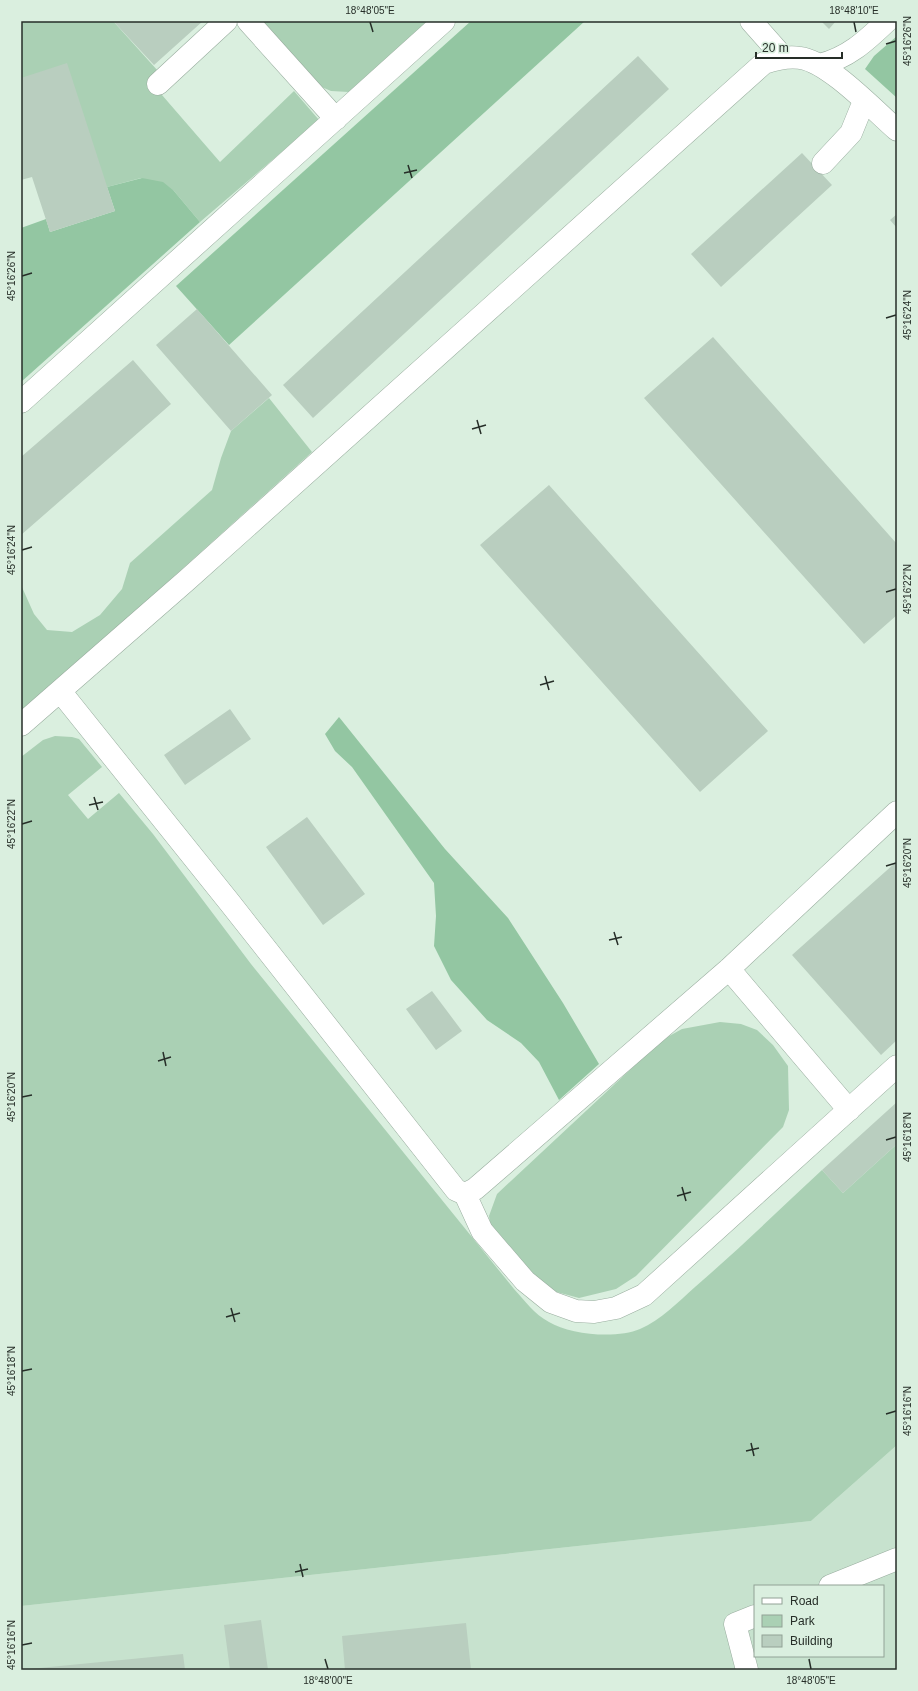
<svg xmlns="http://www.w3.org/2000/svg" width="918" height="1691" font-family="Helvetica,sans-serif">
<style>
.built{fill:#c7e2ce;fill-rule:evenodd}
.green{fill:#aad0b4}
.forest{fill:#93c6a2}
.building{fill:#b9cebf}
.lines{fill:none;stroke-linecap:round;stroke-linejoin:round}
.minor-casing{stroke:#99ad9f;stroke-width:23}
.minor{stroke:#fff;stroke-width:22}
.ticks{fill:none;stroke:#262e28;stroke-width:1.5}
.neatline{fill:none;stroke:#262e28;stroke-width:1.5}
.ticks-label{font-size:10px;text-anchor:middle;fill:#262e28}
</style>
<rect width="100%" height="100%" fill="#daefdf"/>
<!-- built -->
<path class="built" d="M897,1445v225h-876v-64l790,-85zM755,1586h128v70h-128z"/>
<!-- green -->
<path class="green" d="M21,21h92l45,50 -9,9 71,82 74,-71 25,29 -119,102 -26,-31 -33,-13 -34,9 -86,-109z
M263,21h168l-82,71 -18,-1 -14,-6z
M269,398l43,54 -291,262v-129l13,29 13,16 25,2 28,-17 22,-26 8,-26 82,-73 9,-32 10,-27z
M55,736l17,1 7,2 23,28 -34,28 20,24 31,-26 34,41 98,130 263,325c11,12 20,25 35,33 21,13 68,17 91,7 21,-9 38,-27 55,-42 44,-38 85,-78 127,-117l21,23 54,-49v301l-86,76 -790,85v-849l22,-17z
M720,1022l21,2 16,6 16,15 15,21 1,44 -6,17 -147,149 -20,13 -37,9 -26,-7 -24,-16 -38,-45 -2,-14 8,-22 165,-154 20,-11z"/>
<!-- forest -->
<path class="forest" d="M471,21h114l-356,324 -53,-59z
M897,36v62l-32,-29 9,-13z
M142,178l21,4 11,9 26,31 -179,160v-154l25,-9 4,13 65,-21 -8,-24z
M339,717l106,132 63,69 55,85 36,61 -40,36 -20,-38 -18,-19 -34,-23 -36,-40 -17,-34 2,-30 -2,-33 -82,-116 -17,-16 -10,-17z"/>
<!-- building -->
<path class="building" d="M113,21h90l-49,44z
M821,21h15l-7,8z
M638,56l31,33 -356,329 -30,-33z
M67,63l48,148 -65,21 -18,-55 -11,3v-102z
M802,153l30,32 -111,102 -30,-33z
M897,214v14l-7,-8z
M197,309l75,86 -41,36 -75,-86z
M713,337l184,207v71l-33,29 -220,-246z
M133,360l38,44 -150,131v-78z
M549,485l219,246 -68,61 -220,-247z
M230,709l21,30 -66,46 -21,-30z
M307,817l58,77 -42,31 -57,-78z
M895,863l2,2v175l-16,15 -89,-100z
M432,991l30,40 -26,19 -30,-41z
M897,1102v42l-54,49 -21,-23z
M261,1620l7,50h-38l-6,-45z
M466,1623l5,47h-126l-3,-34z
M183,1654l2,16h-156v-1z"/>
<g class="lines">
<defs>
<path id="minor" d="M248,21l88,98
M751,21l32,36
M819,65c29,-7 47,-24 68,-44
M158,84l68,-63
M823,163l28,-30 13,-32
M21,402l423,-381
M60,691l170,212 226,287 9,4 10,-5 254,-220 168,-157
M21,725l166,-145 577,-517c12,-4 23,-7 36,-5 28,3 75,53 97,72
M729,969l120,141
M465,1194l17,37 43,50 26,21 25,9 18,1 22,-4 28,-13 253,-229
M830,1586l67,-27
M747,1670l-12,-46 20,-8"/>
</defs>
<!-- minor casing -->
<use href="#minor" class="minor-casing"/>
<!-- minor -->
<use href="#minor" class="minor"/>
</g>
<!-- ticks -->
<path class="ticks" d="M370,22l3,10M854,22l2,10M886,44l10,-3M408,165l4,13M404,173l13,-3M22,276l10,-3M886,318l10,-3M477,420l4,14M472,429l14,-4M22,550l10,-3M886,592l10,-3M545,676l4,14M540,685l14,-4M94,797l4,13M89,805l14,-3M22,824l10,-3M886,866l10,-3M614,932l4,13M609,940l13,-3M163,1052l3,14M158,1061l13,-4M22,1097l10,-2M886,1140l10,-3M682,1187l4,14M677,1196l14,-4M231,1308l4,14M226,1317l14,-4M22,1371l10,-2M886,1414l10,-3M751,1443l3,13M746,1451l13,-3M300,1564l3,13M295,1572l13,-3M22,1645l10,-2M325,1659l3,10M809,1659l2,10"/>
<!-- border -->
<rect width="918" height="1691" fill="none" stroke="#daefdf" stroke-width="44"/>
<!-- legend -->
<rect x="754" y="1585" width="130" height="72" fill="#daefdf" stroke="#92a296"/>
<rect x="762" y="1598" width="20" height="6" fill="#ffffff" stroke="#92a296"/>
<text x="790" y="1605" font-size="12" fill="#262e28">Road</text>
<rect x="762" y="1615" width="20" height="12" fill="#aad0b4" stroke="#92a296"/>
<text x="790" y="1625" font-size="12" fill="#262e28">Park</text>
<rect x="762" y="1635" width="20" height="12" fill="#b9cebf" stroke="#92a296"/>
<text x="790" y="1645" font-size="12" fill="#262e28">Building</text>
<!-- scale -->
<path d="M756 52v6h86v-6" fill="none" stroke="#262e28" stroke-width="2"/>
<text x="762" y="52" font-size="12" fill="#262e28" stroke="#daefdf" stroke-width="3" paint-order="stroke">20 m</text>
<rect x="22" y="22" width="874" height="1647" class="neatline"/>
<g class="ticks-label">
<text x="370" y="14">18°48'05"E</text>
<text x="854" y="14">18°48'10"E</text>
<text transform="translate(907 41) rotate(-90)" y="4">45°16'26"N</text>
<text transform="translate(11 276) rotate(-90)" y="4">45°16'26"N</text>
<text transform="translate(907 315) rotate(-90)" y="4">45°16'24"N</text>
<text transform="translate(11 550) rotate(-90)" y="4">45°16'24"N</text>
<text transform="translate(907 589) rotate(-90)" y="4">45°16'22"N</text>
<text transform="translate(11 824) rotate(-90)" y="4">45°16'22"N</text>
<text transform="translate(907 863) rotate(-90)" y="4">45°16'20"N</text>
<text transform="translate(11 1097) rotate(-90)" y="4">45°16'20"N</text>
<text transform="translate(907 1137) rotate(-90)" y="4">45°16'18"N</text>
<text transform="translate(11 1371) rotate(-90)" y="4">45°16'18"N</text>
<text transform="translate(907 1411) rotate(-90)" y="4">45°16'16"N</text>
<text transform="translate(11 1645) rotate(-90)" y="4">45°16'16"N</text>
<text x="328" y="1684">18°48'00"E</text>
<text x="811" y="1684">18°48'05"E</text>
</g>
</svg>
